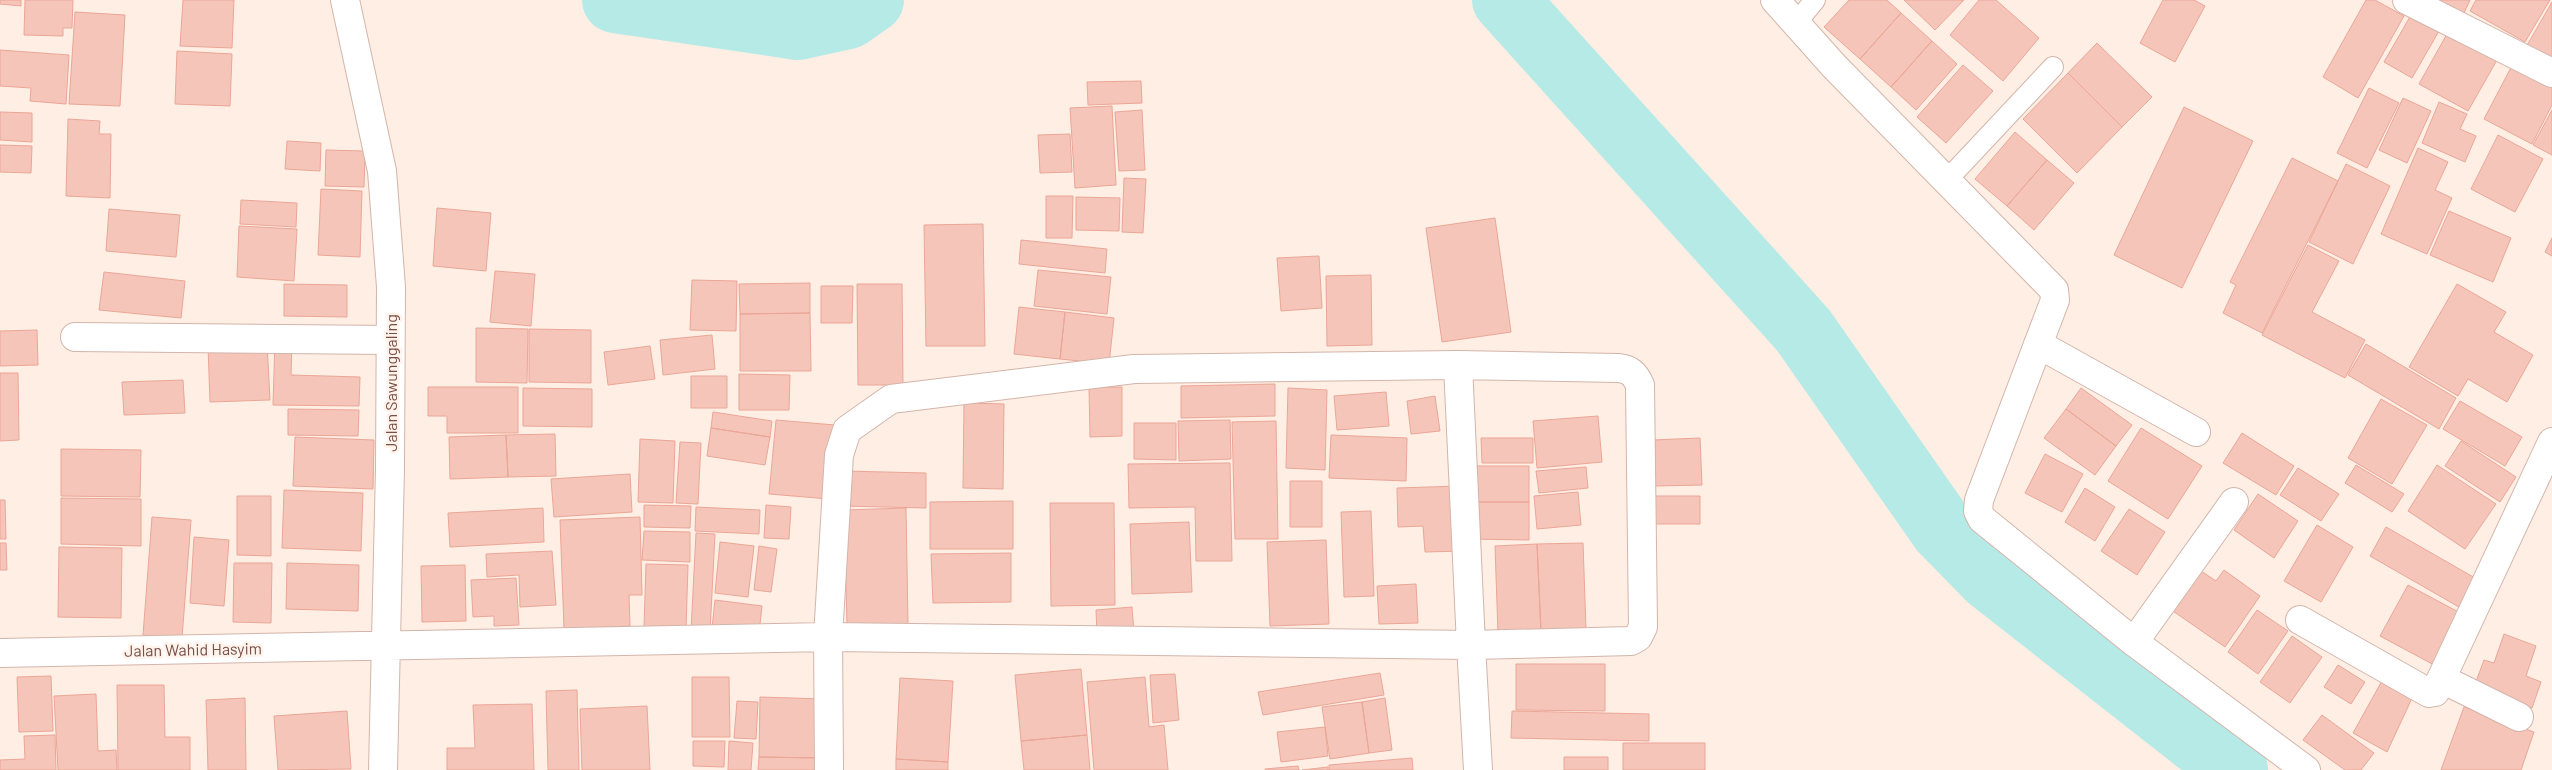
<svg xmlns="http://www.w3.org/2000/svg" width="2552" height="770" font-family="Barlow,sans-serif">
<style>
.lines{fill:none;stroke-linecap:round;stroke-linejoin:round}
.river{stroke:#b6eae7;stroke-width:66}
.building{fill:#f6c5b9;stroke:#eaa697}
.service-casing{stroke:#d3b5ab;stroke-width:22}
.minor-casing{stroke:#d3b5ab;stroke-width:30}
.service{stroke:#fff;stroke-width:20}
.minor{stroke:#fff;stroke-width:28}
.labels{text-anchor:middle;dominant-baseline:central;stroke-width:5;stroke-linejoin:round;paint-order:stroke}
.street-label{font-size:16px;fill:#794e47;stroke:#fff3eb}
</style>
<rect width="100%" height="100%" fill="#feeee3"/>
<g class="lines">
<!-- river -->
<path class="river" d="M615,0l183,27 50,-11 23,-16
M1505,0l298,330 140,200 46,47 246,193"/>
</g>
<!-- building -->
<path class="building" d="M0,0h21v6l-21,-2z
M25,0h48l-1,28h-9v8l-39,-1z
M183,0h51l-2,48 -52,-2z
M1849,0h38l14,13 -41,46 -36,-32z
M1904,0h60l-29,30z
M1979,0h17l43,38 -36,43 -53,-46z
M2163,0h31l11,6 -30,56 -35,-19z
M2366,0h9l29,16 -46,82 -35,-21z
M2433,0h37l-7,15z
M2476,0h74l-25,42 -55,-31z
M2552,2v55l-2,4 -24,-14z
M2415,8l28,16 -31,54 -28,-16z
M75,12l50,3 -5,91 -51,-2z
M1901,13l31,28 -41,46 -31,-28z
M2452,25l49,28 -33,58 -49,-27z
M1932,41l25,23 -41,46 -25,-23z
M2097,43l55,54 -30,30 -54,-54z
M0,50l69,5 -3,49 -36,-3 1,-13 -31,-2z
M177,51l55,3 -2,52 -55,-2z
M2516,58l36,19v28l-20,39 -48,-25z
M1963,65l30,26 -47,52 -29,-26z
M2068,73l54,54 -45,46 -54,-54z
M1141,81l1,22 -54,2 -1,-23z
M2369,88l30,15 -32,65 -30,-15z
M2403,98l28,13 -24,52 -28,-13z
M2439,102l28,12 -7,15 16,7 -11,26 -43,-19z
M1112,106l4,79 -41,3 -5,-80z
M2184,107l69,34 -71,147 -68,-33z
M1142,110l3,60 -26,1 -4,-59z
M2552,110v45l-19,-10z
M0,112l32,1v29l-32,-2z
M68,119l32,2 -1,13h12l-1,64 -44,-2z
M2015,132l32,28 -40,46 -32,-27z
M1070,134l2,38 -32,1 -2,-38z
M2498,135l45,24 -28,53 -44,-23z
M287,141l34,2 -1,28 -35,-2z
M0,145l32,1 -1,27 -31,-1z
M2418,148l30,14 -13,28 17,8 -25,56 -46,-20z
M326,150l39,1 -1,36 -39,-1z
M2292,158l46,23 -76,152 -39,-20 13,-28 -6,-3z
M2047,160l27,23 -40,47 -27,-24z
M2346,164l44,22 -37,78 -44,-22z
M1124,178l22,1 -3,54 -21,-1z
M321,189l41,2 -2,66 -42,-2z
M1046,196h27l-1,42h-26z
M1076,197l44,1 -1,33 -43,-1z
M241,200l56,3 -1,24 -56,-3z
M437,208l54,5 -5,58 -53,-5z
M109,209l71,6 -4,42 -70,-6z
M2449,211l62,27 -18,44 -63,-27z
M1495,218l16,114 -69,10 -16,-114z
M983,224l2,122h-59l-2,-121z
M239,226l58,3 -3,52 -57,-4z
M2552,238v18l-7,-4z
M1021,240l86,9 -2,24 -86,-9z
M2308,245l31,16 -27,51 53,28 -20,38 -83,-43z
M1319,256l3,52 -41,3 -4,-53z
M1038,270l73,7 -4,37 -73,-8z
M495,271l40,3 -4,52 -41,-4z
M104,272l81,9 -4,37 -82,-8z
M1371,275l1,70 -45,1 -1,-70z
M692,280l45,1 -1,50 -46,-1z
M810,283v30l-70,1 -1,-30z
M284,284l63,1v32l-63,-1z
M857,284h45l1,101h-45z
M2457,284l49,28 -12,20 39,23 -26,47 -39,-23 -10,17 -49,-29z
M821,286h32l-1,37h-31z
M1019,307l46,5 -5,47 -46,-5z
M1065,312l49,6 -5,46 -49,-5z
M810,313l1,58h-71v-57z
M476,328l52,1 -1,54 -51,-1z
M529,329l62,1v53l-62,-1z
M37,330l1,35 -38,1v-35z
M712,335l3,34 -52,6 -3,-35z
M275,340l17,1 -1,34 69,2 -1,29 -86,-1z
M267,343l3,57 -60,2 -2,-56z
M2366,344l90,54 -17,31 -91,-54z
M650,346l5,33 -47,6 -4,-33z
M0,373h18l1,67 -19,1z
M739,374l51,1 -1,35h-50z
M691,376h36v32h-36z
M183,380l2,33 -61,2 -2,-33z
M1275,384v32l-94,2v-32z
M428,387h90v46h-71v-17h-19z
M1089,387h33v49l-32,1z
M523,388l69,1v38l-69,-1z
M1288,388l39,2 -2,80 -39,-2z
M2081,388l51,37 -16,21 -50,-37z
M1386,392l3,34 -52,4 -3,-34z
M1435,396l5,35 -29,3 -4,-33z
M2381,399l46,26 -35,59 -44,-26z
M2460,401l62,36 -17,29 -62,-37z
M964,403l40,1 -1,85 -40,-1z
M288,409l71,1 -1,26 -70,-1z
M2066,409l50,37 -21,29 -51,-37z
M713,412l59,9 -2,16 -59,-9z
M1598,416l4,46 -65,6 -4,-47z
M776,420l59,5 -6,74 -60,-5z
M1230,420l1,39 -52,2 -1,-40z
M1276,421l2,118h-43l-3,-117z
M1134,423h42v37l-42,-1z
M711,428l59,9 -5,28 -58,-9z
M2141,428l61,38 -34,53 -60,-38z
M2242,433l52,33 -18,29 -53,-32z
M555,434l1,42 -48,1 -2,-42z
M506,435l2,42 -58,2 -1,-42z
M1331,435l76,3 -1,43 -77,-3z
M295,437l79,3 -1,49 -80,-3z
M1481,438h52v25h-51z
M1700,438l2,47 -47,1 -2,-46z
M640,439l35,2 -2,62 -35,-1z
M2461,441l55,36 -16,25 -55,-36z
M680,442l21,1 -3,61 -22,-1z
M61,449l80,1 -1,47 -79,-1z
M2045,454l38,20 -21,38 -37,-19z
M1230,463l2,98h-36l-1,-54 -66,1 -1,-44z
M2356,465l48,29 -12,18 -47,-29z
M2437,465l59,39 -31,45 -57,-38z
M1468,466h61v36h-61z
M1586,467l2,21 -49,5 -3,-22z
M2298,468l41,26 -18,27 -41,-26z
M844,471l82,2v35l-83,-2z
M630,474l2,38 -78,5 -3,-38z
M1290,481h32v46h-32z
M1460,486l3,65 -38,1 -2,-26 -25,1 -1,-39z
M2085,488l30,19 -20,34 -30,-19z
M284,490l79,3 -2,58 -79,-3z
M1578,492l3,33 -44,4 -3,-33z
M2258,494l40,27 -24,37 -40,-28z
M237,496h34v60l-34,-1z
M1652,496h48v28h-48z
M61,498l80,1v47l-80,-2z
M0,500h5l1,39h-6z
M1013,501v48h-83v-47z
M1468,502h61v38l-61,-1z
M1050,503h64l1,102 -64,1z
M644,505l47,1 -1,22 -46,-1z
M766,505l25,2 -2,32 -25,-1z
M696,507l64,3 -1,24 -64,-3z
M543,508l1,34 -94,5 -2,-34z
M906,508l2,116 -61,1 -3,-115z
M2129,509l36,23 -28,43 -36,-24z
M1371,511l3,85 -30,1 -3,-85z
M152,517l39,3 -9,118 -39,-3z
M640,517l2,78h-13l1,31 -66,3 -4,-109z
M1189,522l3,70 -60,2 -2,-70z
M2317,525l36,22 -32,55 -37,-21z
M2386,527l96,55 -16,29 -96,-55z
M644,531l46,1v30l-48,-2z
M696,533l19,1 -5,98 -19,-1z
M194,537l35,3 -5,66 -34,-3z
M1326,540l3,84 -59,2 -3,-84z
M720,542l34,4 -6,51 -33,-4z
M0,543h6l1,27h-7z
M1583,543l3,87 -45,1 -4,-87z
M1537,544l4,87 -43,2 -3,-87z
M759,546l18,3 -6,43 -17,-2z
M59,547l63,1 -1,70 -63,-1z
M552,551l4,54 -36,2 -1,-32 -32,2 -1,-23z
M1011,553v49l-78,1 -2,-49z
M234,563h38l-1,60 -38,-1z
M287,563l72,2 -1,46 -72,-2z
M646,564l42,1 -2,64 -42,-2z
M465,565l1,56 -44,1 -1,-56z
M2198,569l18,12 8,-11 36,26 -35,51 -55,-38z
M516,578l3,47 -25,1v-10l-21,1 -2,-37z
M1416,584l2,39 -39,1 -2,-38z
M2408,585l56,30 -28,51 -56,-30z
M715,600l47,6 -3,27 -47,-5z
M1132,607l2,26 -37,2 -1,-25z
M2257,610l31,21 -30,43 -30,-22z
M2504,634l32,12 -10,30 15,6 -9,26 -58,-21 10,-27 10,3z
M2292,636l30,21 -32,46 -30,-21z
M1516,664h89v47l-89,-1z
M2338,665l27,17 -14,22 -27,-17z
M1081,669l6,66 -66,6 -6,-66z
M1380,673l4,22 -121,20 -5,-23z
M1175,674l4,46 -26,3 -3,-48z
M51,676l2,55 -34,1 -2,-55z
M692,677h37l1,60h-38z
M1145,677l4,50 15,-2 4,45h-74l-7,-88z
M900,678l53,3 -5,81 -52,-3z
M2383,679l30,17 -26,56 -34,-19z
M117,685h47l1,52h25v33h-72z
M577,690l2,80h-31l-2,-79z
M96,694l2,57 18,-1 1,20h-59l-4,-74z
M760,697l64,2 -1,59 -64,-1z
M245,698l1,72h-38l-2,-70z
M1385,698l7,52 -23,3 -7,-51z
M737,701l21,1 -2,37 -22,-1z
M1362,702l7,51 -39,6 -8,-52z
M532,704l2,66h-87v-22h28l-2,-43z
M647,706l3,64h-68l-2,-61z
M2464,707l70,25 -13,38h-80z
M347,711l4,58 -73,1 -4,-54z
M1512,711l137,3v27l-138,-3z
M2322,715l52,38 -13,17h-16l-42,-30z
M1325,727l3,29 -47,6 -4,-30z
M55,735l1,35h-56v-10l25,-1 -1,-23z
M1087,735l3,35h-66l-3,-29z
M693,741h32l-1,26 -31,-1z
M729,741l24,2 -2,27h-23z
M1623,743h82v27h-82z
M759,757l64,1v12h-65z
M1564,757h44v13h-44z
M1412,758l1,12h-84v-5z
M896,759l52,3v8h-52z
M1298,766l1,4h-34v-1z
M1328,767v3h-26z"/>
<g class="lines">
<defs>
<path id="service" d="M1796,23l19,-23
M1946,181l107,-114"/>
<path id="minor" d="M345,0l37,171 9,116 -1,181 -7,302
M1775,0l59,66 220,224 1,10 -76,200 -1,11 4,8 152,123 172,128
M2407,0l145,73
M75,337l315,3
M2038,344l158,88
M2300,620l129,73 6,-1 117,-250
M2134,642l100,-140
M0,653l828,-16 643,8 7,125
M2442,679l77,38
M829,770l-1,-133 11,-182 8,-25 44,-31 243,-30 324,-4 13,280 160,-4 7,-4 5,-10 -3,-242c-5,-11 -10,-16 -22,-17l-160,-3"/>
</defs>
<!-- service casing -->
<use href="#service" class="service-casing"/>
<!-- minor casing -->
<use href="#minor" class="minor-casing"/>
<!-- service -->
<use href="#service" class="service"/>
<!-- minor -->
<use href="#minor" class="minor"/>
</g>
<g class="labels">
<!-- street labels -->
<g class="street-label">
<text transform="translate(390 383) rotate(-90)">Jalan Sawunggaling</text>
<text transform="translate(193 649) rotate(-1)">Jalan Wahid Hasyim</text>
</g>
</g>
</svg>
